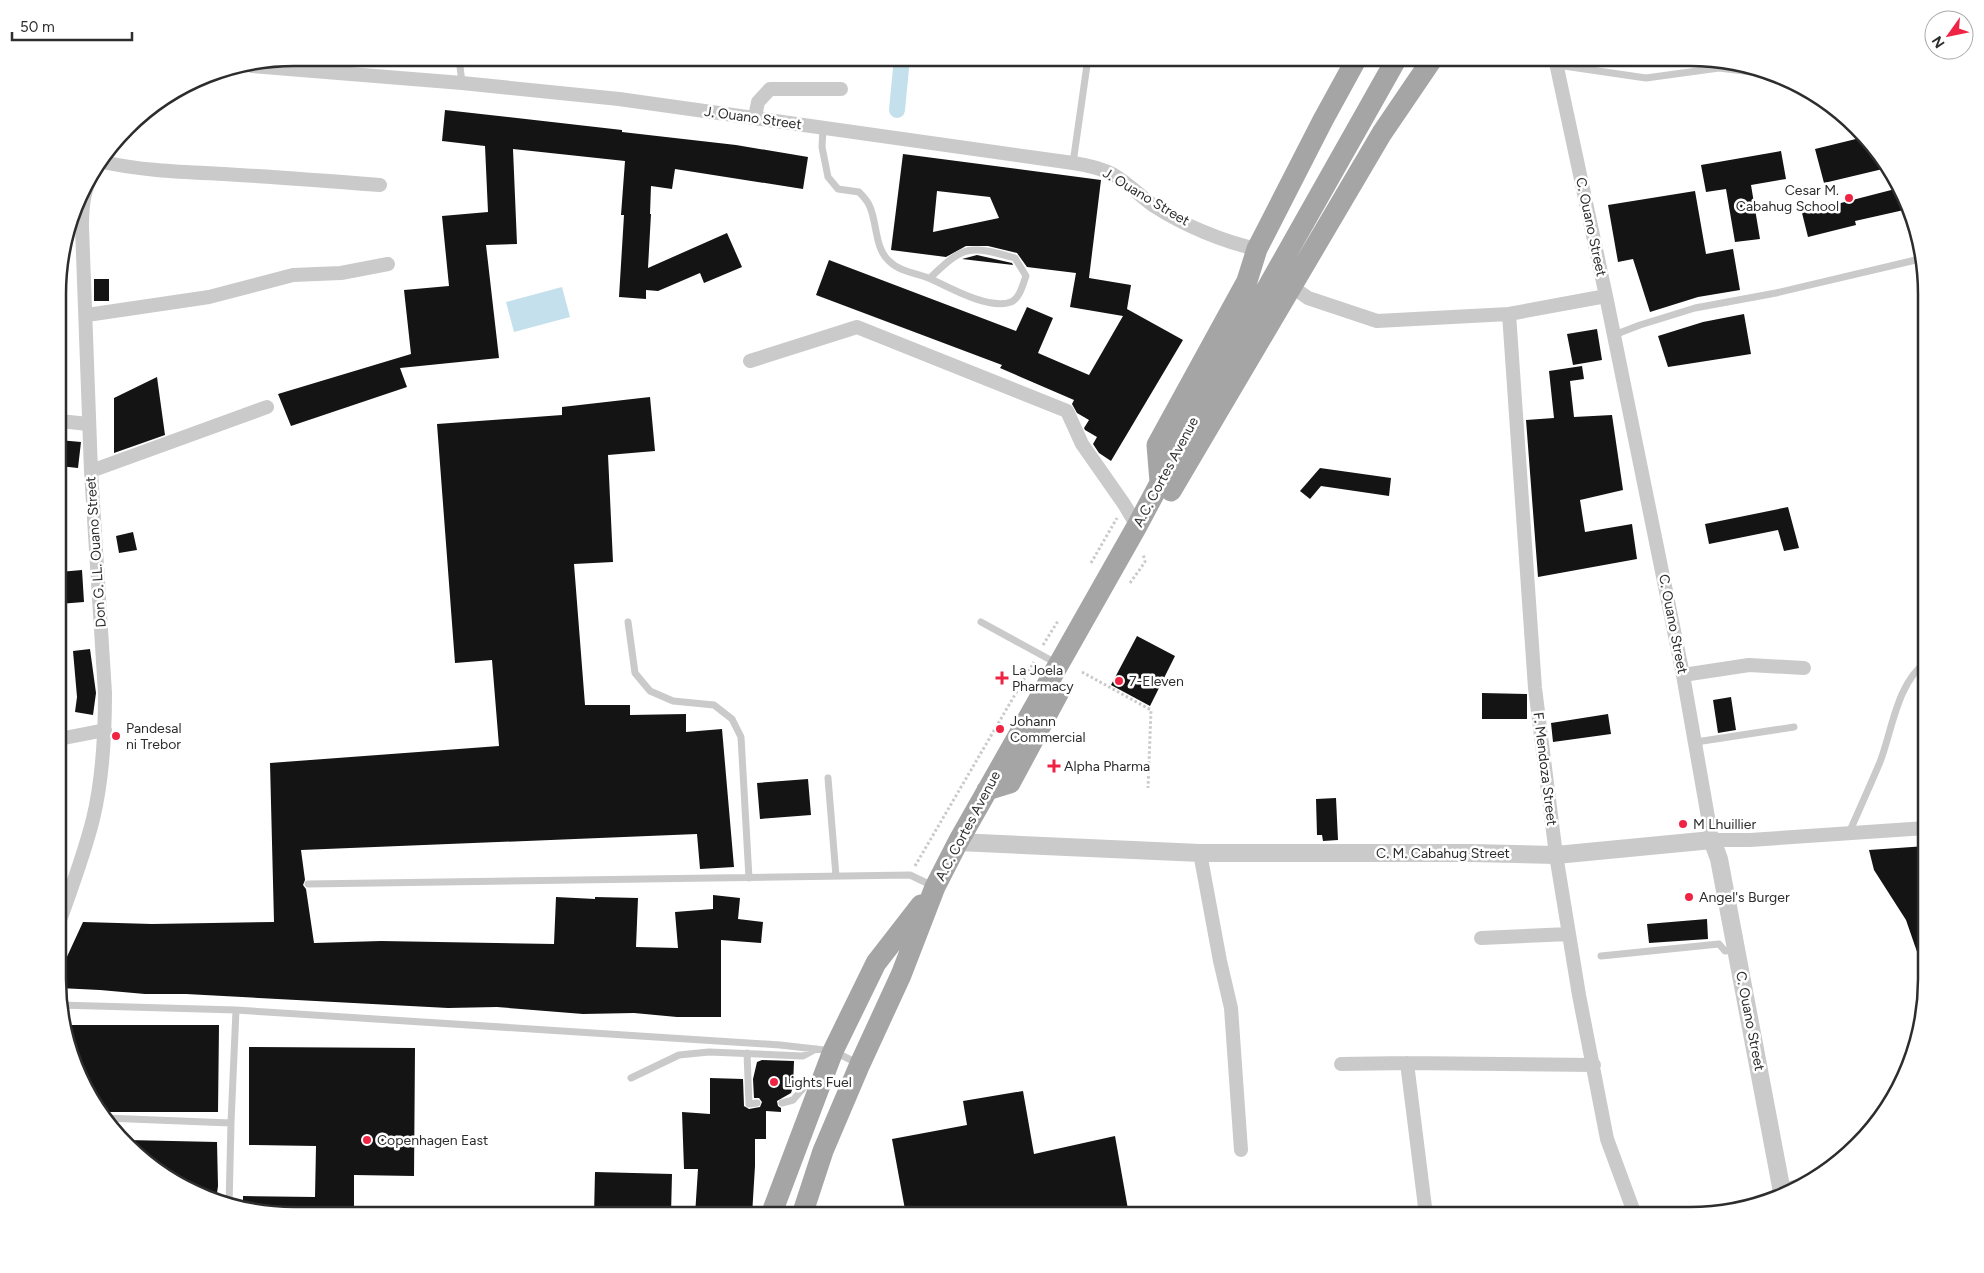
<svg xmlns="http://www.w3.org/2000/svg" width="1984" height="1273" font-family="Figtree,sans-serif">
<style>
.water{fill:#c4e0ed}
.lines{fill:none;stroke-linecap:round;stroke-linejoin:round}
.canal{stroke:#c4e0ed;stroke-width:16}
.building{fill:#141414;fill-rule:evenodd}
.path{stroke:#cacaca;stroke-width:3;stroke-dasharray:2.5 2.5;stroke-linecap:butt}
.service{stroke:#cacaca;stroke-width:7}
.minor{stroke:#cacaca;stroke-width:14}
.tertiary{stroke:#cacaca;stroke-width:18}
.primary{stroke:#a5a5a5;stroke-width:21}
.poi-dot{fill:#ef2445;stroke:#fff;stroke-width:2}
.labels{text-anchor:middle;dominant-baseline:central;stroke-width:5;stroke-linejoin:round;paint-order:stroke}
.street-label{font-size:14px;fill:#2d2d2d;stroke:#fff}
.poi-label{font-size:14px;fill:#2d2d2d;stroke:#fff;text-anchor:start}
.rim{fill:none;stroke:#2d2d2d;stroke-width:2.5}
</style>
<rect width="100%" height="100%" fill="#fff"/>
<!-- water -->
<path class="water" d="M562,287l8,30 -56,15 -8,-30z"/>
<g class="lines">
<!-- canal -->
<path class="canal" d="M897,110l5,-52"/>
</g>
<!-- building -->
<path class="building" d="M445,110l177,20v2l114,13 72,12 -5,32 -128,-20 -3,20 -21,-3 -1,28h1l-3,54 79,-35 15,34 -38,16 -4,-10 -42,18 -12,-1v9l-27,-2 5,-82h-3l4,-54 -112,-12 4,95 -31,1 13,113 -99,10 7,19 -116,39 -13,-32 133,-40 -7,-64 45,-4 -7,-70 46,-4 -3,-66 -43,-5z
M1860,138l27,30 -63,15 -9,-34z
M1781,151l5,28 -35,6 9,54 -25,3 -9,-53 -20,3 -5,-27z
M903,154l198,26 -12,98 42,7 -4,24 56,31 -72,121 -12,-8 -6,-9 4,-7 -12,-7 -1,-2 5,-8 -12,-7 -5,-9 2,-4 -74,-32 2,-3 -186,-70 13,-35 187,71 11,-24 26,11 -15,35 51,22 34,-59 -53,-9 6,-34 -49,-6 -10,-14 -29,-7h-22l-20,11 -55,-7zM937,191l53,6 9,21 -66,14z
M1899,188l5,22 -49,11 1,4 -48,12 -6,-24z
M1695,191l11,63 27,-5 7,41 -42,7 -48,15 -17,-53 -15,3 -10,-57z
M977,255l35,8 1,2 -51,-6z
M94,279h15v22h-15z
M1744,314l7,40 -83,13 -10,-31 45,-14z
M1597,329l5,31 -29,5 -6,-31z
M1582,366l2,13 -14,2 4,36 38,-2 11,75 -43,10 5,32 47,-8 5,35 -99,18 -12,-157 28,-2 -5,-47z
M157,377l8,58 -51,18v-55z
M650,397l5,54 -47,4 5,107 -39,2 11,141h45v10l56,-1v18l36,-3 12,138 -34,2 -3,-35 -396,16 4,30 -2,5 3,4 8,54 67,-2 173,3 2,-47 39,2v-2l43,1 -2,49 42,1 -3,-36 38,-3v-14l27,3 -2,21 25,3 -2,21 -40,-3v77h-44l-43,-4 -51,1 -86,-7 -49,1 -262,-14h-41l-45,-4 -41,-2v-14l24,-52 69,2 122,-2 -4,-159 229,-17 -7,-86 -37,3 -18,-239 125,-9v-8z
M59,440l22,2 -3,26 -19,-2z
M1320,468l71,10 -2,18 -68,-10 -11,13 -10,-8z
M1788,507l11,41 -15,3 -6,-21 -69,14 -4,-20z
M133,532l4,18 -18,3 -3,-17z
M82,570l2,32 -25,2v-32z
M1137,636l38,20 -25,50 -39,-21z
M90,649l6,44 -3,22 -18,-3 2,-15 -4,-46z
M1482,693l45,1v25h-45z
M1731,697l5,33 -18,3 -5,-33z
M1608,714l3,20 -58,8 -2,-19z
M808,779l3,36 -51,4 -3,-36z
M1336,798l2,42 -15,1 -1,-6h-5l-1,-36z
M1926,846v126h-2l-18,-52 -32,-50 -5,-20z
M1707,919l1,20 -59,4 -2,-19z
M65,1025h154l-1,87h-119z
M249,1047l166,1 -1,128 -60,-1v40l-60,1 -51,-7v-13l72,1 1,-51 -67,-1z
M762,1060l32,1 -1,26 -2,6 -14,8 1,5 3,2v4l-15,-1v28h-11v27l-3,49h-57l3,-46h-14l-2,-57 28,2v-36l33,1 1,27 5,3 11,-2 2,-5 -3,-4h-5l-1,-19 4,-17z
M1023,1091l11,63 81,-18 14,79h-223l-14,-76 75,-14 -4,-24z
M127,1140l90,2 1,44 -2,14 -53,-24z
M595,1172l77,2 -1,41h-77z"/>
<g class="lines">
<!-- path -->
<path class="path" d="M1091,563l26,-45
M1130,583l15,-21 -2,-9
M1043,645l15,-24
M1082,672l69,38 -3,78
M915,866l119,-204"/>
<!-- service -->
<path class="service" d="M459,58l3,25
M1557,65l89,13 73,-10 50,6
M823,128l-1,19 6,30 10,12 21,3c4,4 9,9 11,15 7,16 5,42 19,54 11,11 28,12 42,18 19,9 58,31 80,23 9,-4 12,-18 15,-26l-11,-18c-46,-13 -51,-13 -85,20
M1073,163l15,-105
M1614,335l26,-10 55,-17 81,-15 144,-34
M628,622l7,51 15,18 23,10 41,4 18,14 9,18 8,141
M981,622l75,41
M1696,742l98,-15
M828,778l8,98
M1849,833c10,-23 21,-47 31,-71 12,-31 17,-79 46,-100
M308,884l602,-9 23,11
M1601,956l118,-12 6,7 10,-1
M59,1005l177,5 544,35 53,6 24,12
M747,1053l2,51 8,-1
M631,1078l48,-23 30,-3 94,4 13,-7
M782,1103l11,-3 13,-15 10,4
M105,1118l126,5
M229,1206l2,-83 5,-113"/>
<!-- minor -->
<path class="minor" d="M1555,58l51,238 77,379 29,165h38l176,-12
M252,66l210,17 157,16 454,64c14,2 28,5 41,12 14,8 26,21 40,31 29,19 70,36 103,43
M755,117l3,-15 12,-13h71
M103,162c40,9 81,10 121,12 52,3 104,7 156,11
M1291,286l17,12 69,23 132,-7 97,-18
M1509,314l26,374 21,167 23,140 28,144 28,76
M87,315l122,-18 84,-22 48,-2 47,-9
M750,361l107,-34 210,84 15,33 42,60 13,22
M59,421l30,3
M91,471l176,-64
M1683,675l66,-10 55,3
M59,739l46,-9
M1200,853l20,108 11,47 10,142
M59,923c12,-34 25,-68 34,-104 10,-41 12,-84 12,-126l-14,-222 -9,-244c0,-18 1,-33 9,-50
M1481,938l88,-4
M1407,1063l19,152
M1341,1064l66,-1 187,2
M1782,1190l21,-5"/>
<!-- tertiary -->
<path class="tertiary" d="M958,842l242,11h271l85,2 156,-15 7,19 63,333"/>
<!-- primary -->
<path class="primary" d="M1160,482l-3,-37 90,-164 10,-32 66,-129 34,-62
M1171,491l211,-358 51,-75
M987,790l23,-7 49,-91
M771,1215l62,-164 43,-88 45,-58
M802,1215l21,-64 37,-87 41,-89 34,-88 23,-45 179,-316 72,-135 188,-333"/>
</g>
<!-- markers -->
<g class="poi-dot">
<circle cx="1849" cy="198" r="5"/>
<path d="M999.5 670.5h5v5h5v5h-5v5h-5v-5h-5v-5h5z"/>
<circle cx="1119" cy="681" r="5"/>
<circle cx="1000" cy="729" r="5"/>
<circle cx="116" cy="736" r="5"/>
<path d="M1051.5 758.5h5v5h5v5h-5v5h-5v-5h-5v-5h5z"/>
<circle cx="1683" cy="824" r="5"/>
<circle cx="1689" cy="897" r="5"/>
<circle cx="774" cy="1082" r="5"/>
<circle cx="367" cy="1140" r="5"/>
</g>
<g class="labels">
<!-- street labels -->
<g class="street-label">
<text transform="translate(753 118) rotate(8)">J. Ouano Street</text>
<text transform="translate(1146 197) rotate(31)">J. Ouano Street</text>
<text transform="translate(1591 227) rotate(78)">C. Ouano Street</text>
<text transform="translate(1166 472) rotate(-62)">A.C. Cortes Avenue</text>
<text transform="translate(96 552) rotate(-94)">Don G. LL. Ouano Street</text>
<text transform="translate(1673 624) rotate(79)">C. Ouano Street</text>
<text transform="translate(1545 769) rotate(83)">F. Mendoza Street</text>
<text transform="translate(968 826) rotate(-62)">A.C. Cortes Avenue</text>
<text x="1443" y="853">C. M. Cabahug Street</text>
<text transform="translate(1750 1021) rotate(79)">C. Ouano Street</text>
</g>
<!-- poi labels -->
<g class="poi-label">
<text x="1839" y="190" text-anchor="end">Cesar M.<tspan x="1839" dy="16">Cabahug School</tspan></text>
<text x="1012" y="670">La Joela<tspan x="1012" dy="16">Pharmacy</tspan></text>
<text x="1129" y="681">7-Eleven</text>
<text x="1010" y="721">Johann<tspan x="1010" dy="16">Commercial</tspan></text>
<text x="126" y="728">Pandesal<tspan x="126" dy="16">ni Trebor</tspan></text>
<text x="1064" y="766">Alpha Pharma</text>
<text x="1693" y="824">M Lhuillier</text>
<text x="1699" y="897">Angel's Burger</text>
<text x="784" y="1082">Lights Fuel</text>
<text x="377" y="1140">Copenhagen East</text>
</g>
</g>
<!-- crop -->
<path d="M0 0H1984V1273H0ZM294 66H1690A228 228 0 0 1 1918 294V979A228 228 0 0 1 1690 1207H294A228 228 0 0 1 66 979V294A228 228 0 0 1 294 66Z" fill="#fff" fill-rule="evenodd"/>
<path class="rim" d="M294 66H1690A228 228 0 0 1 1918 294V979A228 228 0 0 1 1690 1207H294A228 228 0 0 1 66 979V294A228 228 0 0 1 294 66Z"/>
<!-- north arrow -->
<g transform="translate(1949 35) rotate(237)"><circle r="24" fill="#ffffff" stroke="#ababab"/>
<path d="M0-4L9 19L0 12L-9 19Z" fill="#ef2445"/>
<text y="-8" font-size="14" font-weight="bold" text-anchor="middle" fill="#2d2d2d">N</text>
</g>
<!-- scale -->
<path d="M12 32v8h120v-8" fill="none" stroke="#2d2d2d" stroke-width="2.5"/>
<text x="20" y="32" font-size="15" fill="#2d2d2d" stroke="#ffffff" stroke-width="4" paint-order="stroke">50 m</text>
</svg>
